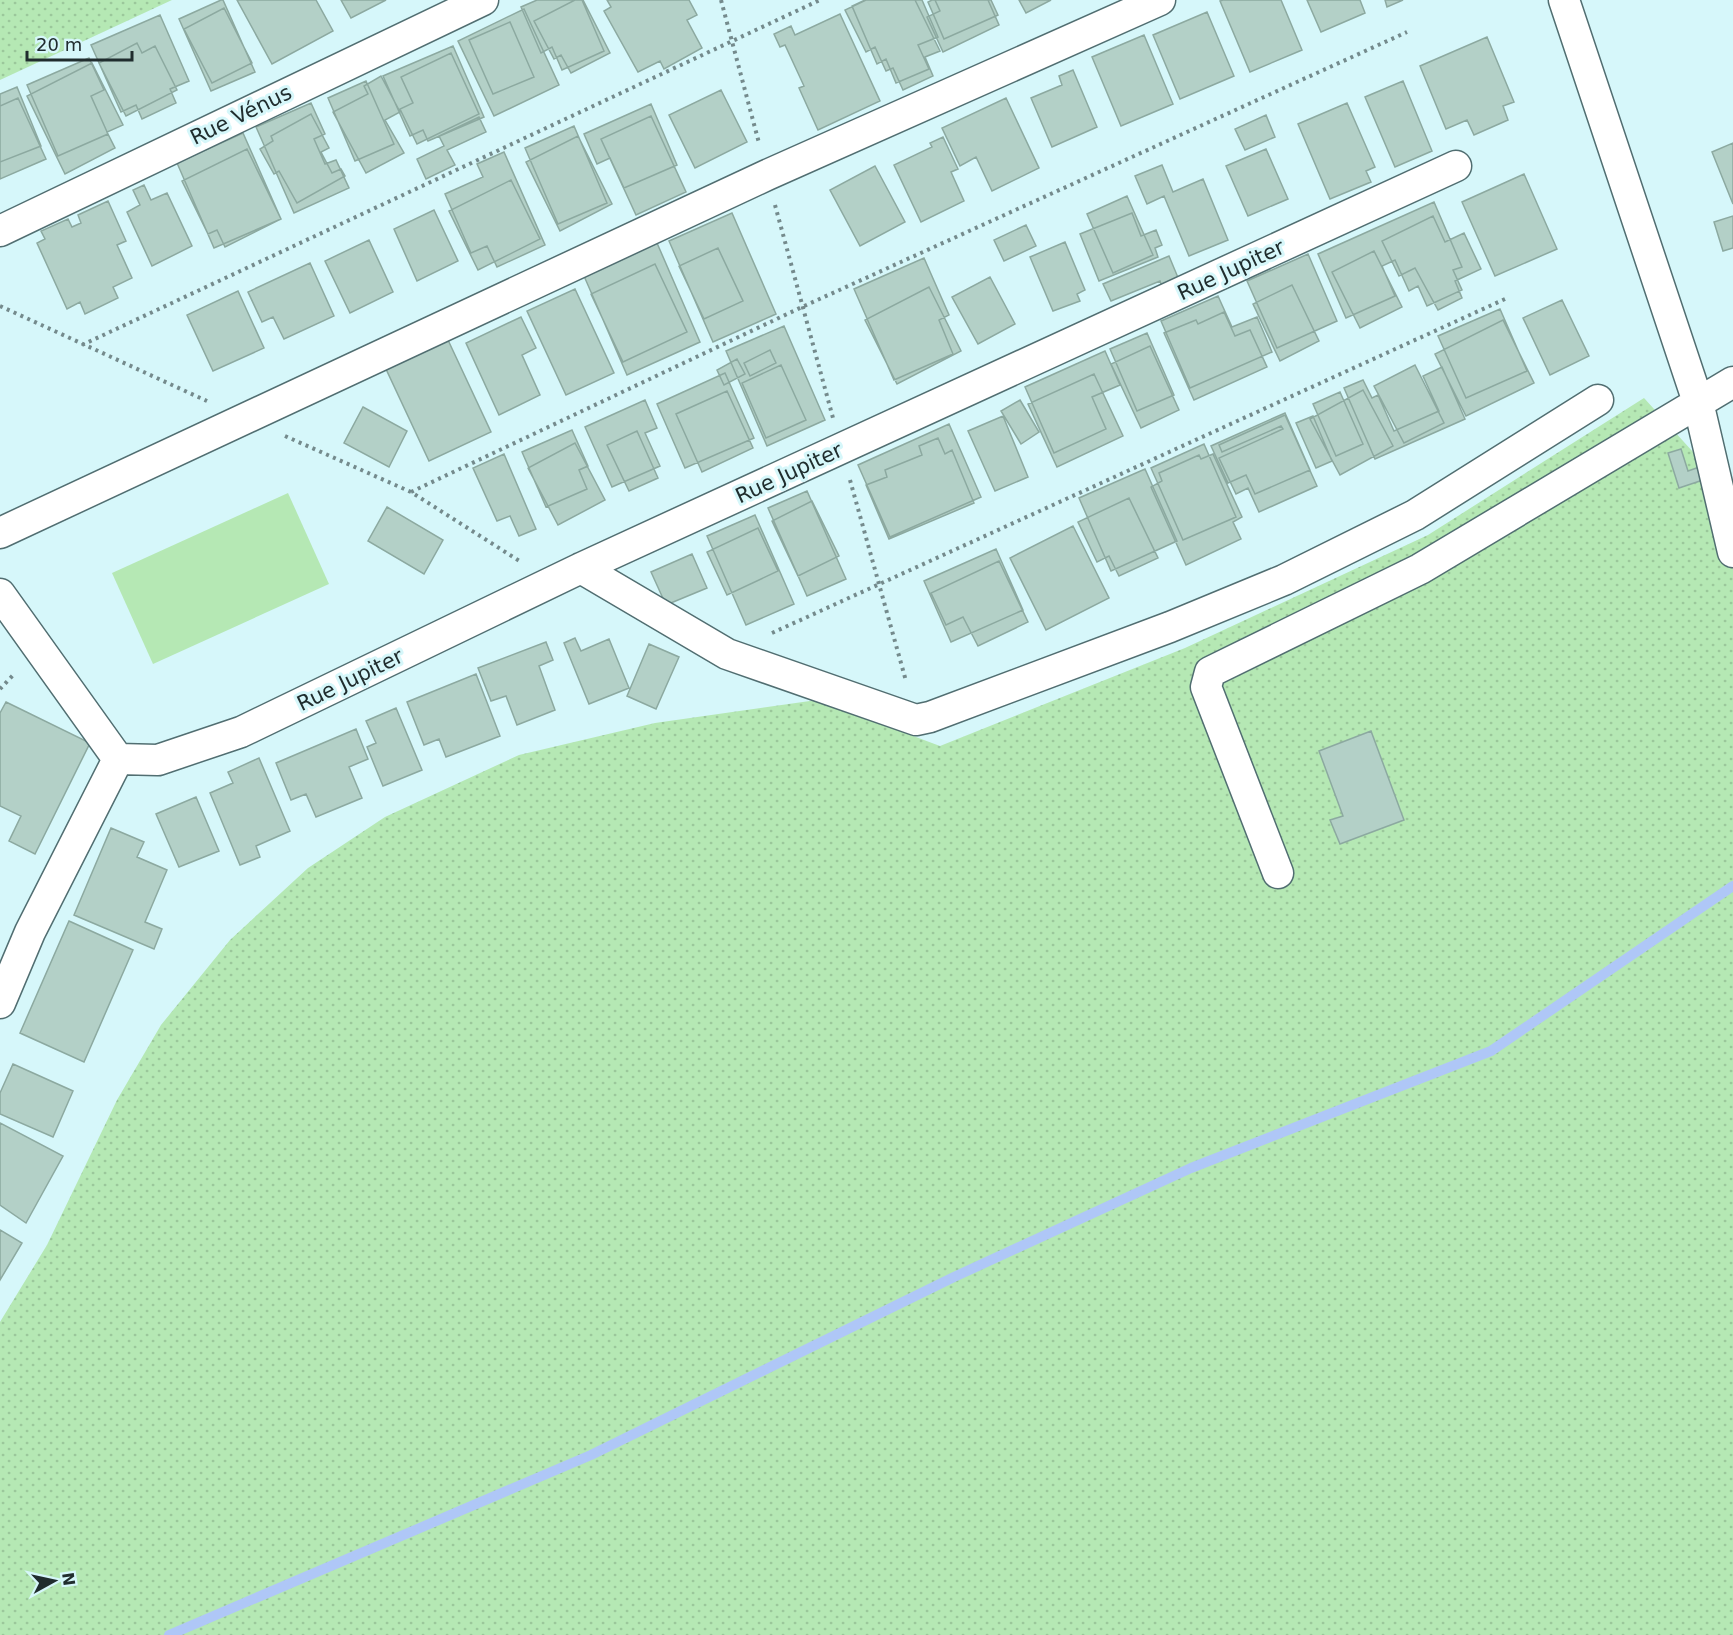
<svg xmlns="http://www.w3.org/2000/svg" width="1733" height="1635" font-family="'DejaVu Sans',sans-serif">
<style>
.grass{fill:url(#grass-dots)}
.pitch{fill:#b5e8b4}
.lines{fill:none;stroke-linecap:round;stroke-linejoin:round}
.stream{stroke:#afc7f7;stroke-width:10}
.building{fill:#b3d0c7;stroke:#8ca9a0;stroke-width:1.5}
.minor-casing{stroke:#516e71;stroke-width:33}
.path{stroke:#748a8c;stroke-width:4;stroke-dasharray:3 4.5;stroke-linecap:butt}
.minor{stroke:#fff;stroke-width:30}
.labels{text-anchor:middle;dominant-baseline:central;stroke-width:6;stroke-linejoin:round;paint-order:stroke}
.street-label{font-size:21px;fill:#202d2e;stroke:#d6f7fa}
</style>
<defs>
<pattern id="grass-dots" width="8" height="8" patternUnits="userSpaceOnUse" patternTransform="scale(1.5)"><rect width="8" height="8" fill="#b5e8b4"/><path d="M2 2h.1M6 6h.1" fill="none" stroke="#9bc79b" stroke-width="1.8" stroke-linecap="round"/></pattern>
</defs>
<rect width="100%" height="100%" fill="#d6f7fa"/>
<!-- grass -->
<path class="grass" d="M0,0h172l-172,80z
M1644,398l89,98v1139h-1733v-313l47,-77 70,-145 44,-75 69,-85 78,-72 77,-51 134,-62 136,-32 162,-23 123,46 245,-98 243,-113z"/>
<!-- pitch -->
<path class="pitch" d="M288,493l41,91 -176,80 -41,-91z"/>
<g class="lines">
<!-- stream -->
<path class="stream" d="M169,1635l422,-180 363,-178 237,-109 300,-117 242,-165"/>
</g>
<!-- building -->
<path class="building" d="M221,0h2l32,72 -44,19 -32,-72z
M237,0h79l17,31 -61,33z
M341,0h45l-35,18z
M537,0h45l22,51 -42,19 -10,-23 -11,6 -20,-46z
M575,0h8l27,53 -39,20 -10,-18 -7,4 -20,-38z
M607,0h82l8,15 -10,5 15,28 -38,21 -4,-8 -22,11 -34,-61 7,-4z
M865,0h57l16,37 -20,8 11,24 -33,14 -10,-24 -9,5 -25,-58z
M866,0h49l25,51 -15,6 8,19 -30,14 -10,-22 -7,3 -11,-24 -9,5 -21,-42z
M932,0h59l7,15 -54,24 -16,-37z
M935,0h53l11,25 -56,27 -16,-35 13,-6z
M1019,0h32l-25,13z
M1223,0h58l21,50 -52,22 -30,-71z
M1307,0h53l5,13 -44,19z
M1385,0h18l-16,7z
M224,8l28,55 -40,20 -28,-54z
M524,9l35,76 -65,31 -36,-75z
M1207,12l27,64 -54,23 -27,-64z
M840,14l40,87 -62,29 -19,-42 5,-2 -19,-41 -5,2 -6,-13 17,-8 4,9z
M160,15l29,66 -19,8 6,14 -34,16 -6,-14 -15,7 -30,-67z
M510,22l24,55 -41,17 -24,-54z
M1144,35l29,69 -52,22 -29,-69z
M1487,37l27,65 -11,4 5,14 -34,15 -7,-15 -21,9 -26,-63z
M137,43l5,10 13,-7 22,44 -51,26 -27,-53z
M453,46l31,71 -56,24 -5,-11 -13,6 -27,-60z
M451,53l28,61 -62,30 -17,-35 13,-6 -12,-26z
M89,58l15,32 -13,6 17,38 -50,22 -31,-71z
M92,63l31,62 -16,7 8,16 -50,26 -38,-78z
M1073,70l24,57 -45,20 -21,-49 31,-13 -3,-9z
M381,76l19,36 -15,8 19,33 -38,20 -33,-61 35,-18 -4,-8z
M366,81l28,63 -39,17 -27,-63z
M1403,81l29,70 -37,16 -30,-70z
M17,87l24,59 -41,16v-68z
M721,90l26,52 -52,26 -26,-53z
M18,98l28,61 -46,20v-73z
M1006,98l33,70 -47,23 -16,-34 -16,9 -18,-38z
M311,103l14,31 -11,5 11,25 11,-4 13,28 -55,25 -38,-86z
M1347,103l28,64 -9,4 5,11 -41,17 -32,-75z
M651,104l26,61 -53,23 -14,-30 -13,6 -13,-30z
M311,114l18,34 -8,4 11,21 9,-4 4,7 -48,27 -18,-32 -5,3 -14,-25 13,-8 -2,-5z
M1266,115l9,22 -30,13 -10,-21z
M651,116l35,76 -50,23 -35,-76z
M479,117l7,15 -39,18 8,15 -29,14 -9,-20 27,-13 -5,-10z
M574,126l33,77 -49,21 -33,-76z
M243,133l38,86 -67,29 -37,-85z
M578,136l34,68 -52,27 -34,-69z
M943,137l15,32 -7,3 13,29 -43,21 -27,-57 38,-18 -2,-4z
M1733,143v61l-21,-52z
M247,149l34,70 -56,28 -8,-17 -9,4 -26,-53z
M1266,149l22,50 -40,17 -22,-50z
M504,152l41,93 -48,22 -10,-21 -16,7 -26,-59 38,-17 -6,-13z
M1162,165l11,27 30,-13 25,61 -39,16 -25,-60 -17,8 -12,-28z
M875,166l30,56 -45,24 -30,-56z
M1524,174l33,75 -62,27 -33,-74z
M511,180l29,59 -62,31 -29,-59z
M144,185l7,15 16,-7 25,53 -40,20 -25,-54 13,-7 -7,-15z
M1127,196l26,59 -40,18 -26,-59z
M108,201l18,40 -9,4 15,33 -19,9 5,11 -33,16 -5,-12 -13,7 -30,-66 8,-4 -4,-8 27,-12 4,8 9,-4 -3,-8z
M1434,202l28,65 -9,3 9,20 -35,16 -9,-20 -9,5 -14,-31 -13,6 13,30 -49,22 -28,-64z
M434,210l24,51 -41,20 -23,-52z
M732,213l44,101 -63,28 -44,-101z
M1132,213l9,23 15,-6 6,15 -7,3 3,9 -59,24 -19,-47z
M1433,216l12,26 19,-9 17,36 -26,12 7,17 -24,12 -23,-42 -16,8 -17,-35z
M1733,216v32l-10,3 -9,-29z
M1026,225l10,21 -32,15 -10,-21z
M369,240l24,52 -43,21 -25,-52z
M1065,242l20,48 -8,4 3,7 -27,10 -23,-54z
M657,243l43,99 -73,33 -43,-99z
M718,248l25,53 -39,18 -25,-53z
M1374,251l28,56 -42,21 -28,-56z
M1308,254l29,67 -60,27 -30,-67z
M1169,256l10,24 -17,7 -2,-6 -49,20 -8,-17z
M924,258l25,57 -10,5 14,34 -59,26 -40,-91z
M310,263l24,53 -50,23 -11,-22 -11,5 -14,-30z
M655,264l32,68 -64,30 -32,-68z
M990,277l25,47 -37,20 -26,-47z
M1292,285l27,56 -39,20 -27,-57z
M929,287l32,64 -64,33 -32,-64z
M575,289l39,84 -48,22 -39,-84z
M238,291l26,57 -51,23 -26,-56z
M1218,296l14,31 25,-10 15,35 -82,36 -29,-67z
M1562,300l27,56 -39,19 -27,-57z
M1500,309l27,62 -61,27 -28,-62z
M1224,312l11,24 15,-6 17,37 -73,33 -30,-67 32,-13 2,4z
M521,317l15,31 -14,7 18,40 -41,20 -33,-72z
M1503,320l31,63 -68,33 -31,-62z
M784,326l41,94 -58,26 -41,-95z
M1147,333l27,62 -37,16 -27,-62z
M448,340l43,92 -62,29 -43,-92z
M1150,346l29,64 -38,18 -30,-64z
M770,350l6,13 -26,13 -6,-13z
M1105,351l15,34 -28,12 14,32 -52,24 -29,-66z
M737,359l8,15 -21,11 -7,-15z
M781,365l25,55 -40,18 -24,-55z
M1415,365l29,58 -40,20 -30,-57z
M1442,367l23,52 -90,40 -31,-71 19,-8 9,18 6,-3 16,36 45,-20 -16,-35z
M725,373l29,65 -69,30 -28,-64z
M1094,374l29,62 -66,31 -29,-63z
M1363,390l30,56 -53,29 -30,-56z
M727,391l26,57 -51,24 -26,-58z
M1340,392l23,52 -27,12 -23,-52z
M645,400l12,28 -12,5 15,33 -48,21 -27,-60z
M1020,400l19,32 -18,12 -20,-33z
M363,407l44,24 -18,36 -45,-24z
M1285,413l25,57 -55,24 -9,-19 -18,8 -17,-37z
M1285,415l32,71 -58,26 -11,-24 -12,6 -17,-36 64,-29 -2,-3 -59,26 -3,-7z
M1003,416l25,61 -33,14 -27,-60z
M1313,416l19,45 -16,7 -20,-45z
M949,424l32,73 -91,40 -32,-72z
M572,430l16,36 -9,4 8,19 -41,18 -24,-55z
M637,431l21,47 -29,13 -22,-46z
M938,438l7,16 7,-4 22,53 -85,36 -23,-54 21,-8 -2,-7 37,-15 -3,-9z
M575,443l30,57 -47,25 -30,-57z
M1204,444l32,73 -53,23 -32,-72z
M1681,449l7,22 20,-7 4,13 -33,11 -11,-35z
M504,454l32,75 -17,7 -9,-20 -13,5 -24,-53z
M1213,454l29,63 -9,5 8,17 -55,26 -35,-78 11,-6 -3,-8 40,-18 2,4z
M1145,469l32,72 -66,30 -32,-73z
M807,491l39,88 -39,17 -39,-88z
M1129,498l29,60 -39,18 -10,-20 -12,6 -19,-40z
M812,501l27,55 -41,20 -26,-55z
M387,507l56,33 -19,34 -56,-33z
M755,515l39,89 -48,21 -39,-89z
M1073,526l36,72 -63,32 -36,-72z
M758,528l20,43 -51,24 -20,-43z
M996,549l27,61 -72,32 -27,-61z
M692,554l15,34 -41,17 -15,-33z
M999,561l29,61 -50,24 -15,-29 -17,8 -15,-32z
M575,638l6,13 28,-12 20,49 -40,16 -25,-61z
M546,642l7,18 -14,6 16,44 -38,15 -11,-29 -15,5 -13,-33z
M649,644l30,13 -23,52 -29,-13z
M476,674l24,62 -54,21 -7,-18 -15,6 -17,-43z
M6,702l84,41 -55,111 -26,-13 12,-25 -21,-10v-93z
M396,708l26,62 -39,16 -16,-39 9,-4 -10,-22z
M356,729l12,30 -19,8 13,31 -46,19 -10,-23 -15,6 -15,-37z
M1371,731l33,89 -64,24 -10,-24 13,-4 -24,-65z
M259,758l31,73 -34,15 4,11 -20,8 -30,-72 23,-10 -5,-11z
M196,797l23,54 -40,16 -23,-53z
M111,828l33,14 -7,15 30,13 -22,52 17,7 -8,20 -80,-34z
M69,921l64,29 -49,112 -64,-29z
M13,1064l60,27 -20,46 -53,-23v-21z
M0,1123l63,33 -37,67 -26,-18z
M0,1230l22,13 -22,37z"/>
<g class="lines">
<defs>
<path id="minor" d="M1564,0l134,402 35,150
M0,231l483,-231
M0,533l767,-358 393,-175
M581,568l146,86 189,66 14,-3 240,-90 114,-47 131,-65 183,-115
M0,594l118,165
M118,759l40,1 83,-28 340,-164 875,-402
M1278,873l-72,-186 4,-15 210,-103 313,-187
M0,1003l30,-71 88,-173"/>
</defs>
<!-- minor casing -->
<use href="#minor" class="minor-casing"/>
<!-- path -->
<path class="path" d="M721,0l38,143
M775,205l58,213
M0,306l207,95
M82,345l738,-345
M285,436l126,56 110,70
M850,480l56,201
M411,492l391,-185 605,-275
M772,633l733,-334
M0,689l15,-16"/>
<!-- minor -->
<use href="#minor" class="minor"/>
</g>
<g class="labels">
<!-- street labels -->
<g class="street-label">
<text transform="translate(241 115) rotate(-26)">Rue Vénus</text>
<text transform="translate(1231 270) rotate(-25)">Rue Jupiter</text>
<text transform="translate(789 473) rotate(-25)">Rue Jupiter</text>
<text transform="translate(350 680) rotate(-26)">Rue Jupiter</text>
</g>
</g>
<!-- north arrow -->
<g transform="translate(54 1581) rotate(82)" stroke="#d6f7fa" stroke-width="4.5" paint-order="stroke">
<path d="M0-4.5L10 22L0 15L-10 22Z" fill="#202d2e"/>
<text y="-9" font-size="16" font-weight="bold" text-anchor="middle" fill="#202d2e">N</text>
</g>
<!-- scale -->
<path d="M27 51v9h105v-9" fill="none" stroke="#202d2e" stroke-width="3"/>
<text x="36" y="51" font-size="18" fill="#202d2e" stroke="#d6f7fa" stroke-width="4.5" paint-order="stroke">20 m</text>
</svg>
